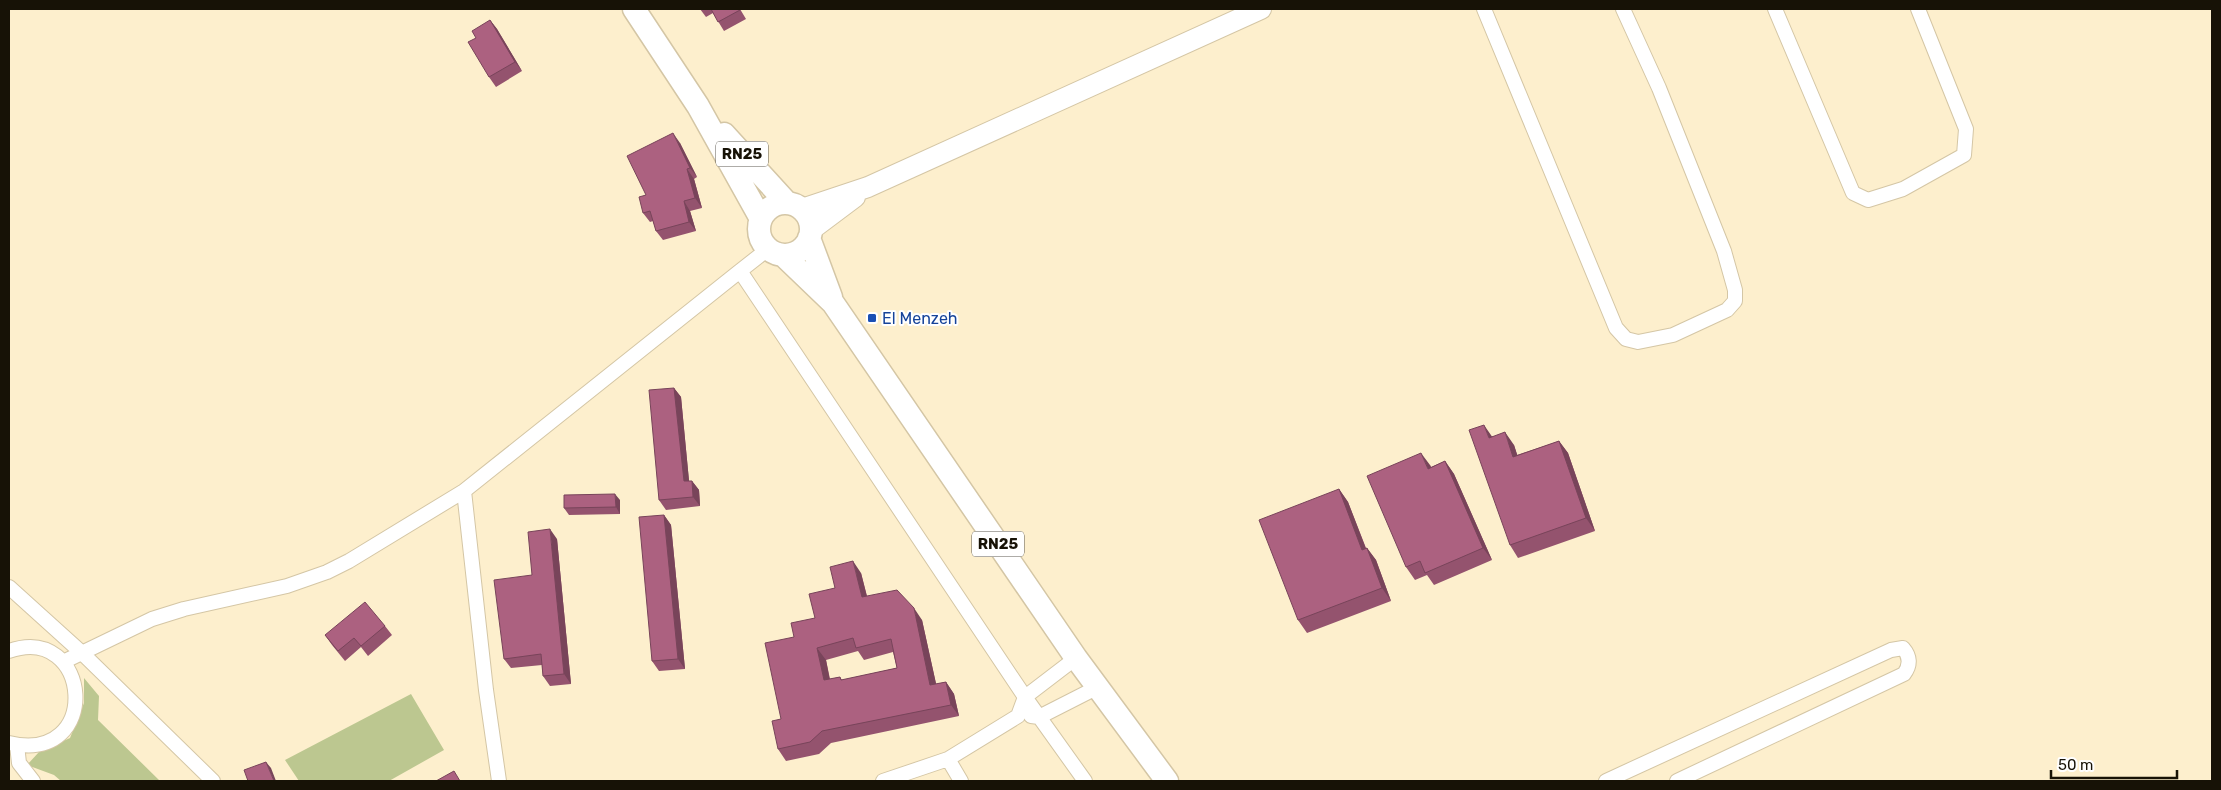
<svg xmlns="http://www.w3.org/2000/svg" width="2221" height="790" font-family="Rubik,sans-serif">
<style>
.green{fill:#bcc790}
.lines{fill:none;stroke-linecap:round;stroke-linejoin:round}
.street-casing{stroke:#d4c6a5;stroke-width:16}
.secondary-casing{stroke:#d4c6a5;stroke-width:22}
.primary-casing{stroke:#d4c6a5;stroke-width:25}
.street{stroke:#fff;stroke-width:14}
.secondary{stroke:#fff;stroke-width:20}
.primary{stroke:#fff;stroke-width:22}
.wall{fill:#94536e;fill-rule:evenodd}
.shaded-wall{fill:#78445a}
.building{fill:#ac6180;stroke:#78445a;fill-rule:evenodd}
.transit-dot{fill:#1a4fb4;stroke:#fff;stroke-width:2}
.labels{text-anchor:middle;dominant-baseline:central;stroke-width:4;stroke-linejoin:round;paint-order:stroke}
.shield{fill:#fff;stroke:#5d5951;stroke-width:1}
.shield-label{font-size:15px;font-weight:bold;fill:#171206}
.transit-label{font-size:16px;fill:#164399;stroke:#fff;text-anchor:start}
</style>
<rect width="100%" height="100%" fill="#fdefcd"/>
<!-- green -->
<path class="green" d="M84,678l15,18 -1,24 62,61h-99l-7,-6 -27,-10 12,-13 31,-14 14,-35z
M411,694l33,56 -55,31h-90l-14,-21z"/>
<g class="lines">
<defs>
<path id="street" d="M1484,9l132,319 10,11 12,3 35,-7 54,-25 8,-9v-11l-11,-39 -65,-163 -36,-79
M1775,9l78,184 15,7 35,-11 61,-34 2,-26 -48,-120
M740,271l28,-22
M464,491l22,199 13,91
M9,587l73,66 131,128
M9,651c82,-29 95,114 0,92
M63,662l89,-43 32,-10 103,-23 40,-14 22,-11 115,-70 276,-220 285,426 60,84
M1031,716l8,1 59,-30
M17,745l2,18 14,18
M948,759l13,22
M883,781l65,-22 70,-43 7,-19 51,-39
M1606,781l285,-131 12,-2c7,8 8,17 1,26l-227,107"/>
<path id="secondary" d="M802,209l66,-22 393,-178
M811,230l44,-33"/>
<path id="primary" d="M634,9l64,97 63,113
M724,134l63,69
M759 229a26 26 0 1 1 52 0a26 26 0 1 1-52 0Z
M809,238l22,59
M783,255l50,48 243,355 91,123"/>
</defs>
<!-- street casing -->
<use href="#street" class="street-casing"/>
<!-- secondary casing -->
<use href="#secondary" class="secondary-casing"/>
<!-- primary casing -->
<use href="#primary" class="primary-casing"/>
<!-- street -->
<use href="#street" class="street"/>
<!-- secondary -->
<use href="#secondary" class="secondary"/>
<!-- primary -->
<use href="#primary" class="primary"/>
</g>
<!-- wall -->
<path class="wall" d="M700,9h40l6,10 -22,12 -11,-18 -7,4z
M490,20l7,9 25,42 -26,16 -7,-10 -13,-39z
M680,143l17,34 -3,2 8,29 -12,3 6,20 -33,9 -7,-9 -3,-10 -3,1 -7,-9 3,-18z
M674,388l7,9 8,84h3l7,9 1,16 -34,4 -7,-10z
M1492,436l22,9 3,10 42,-14 9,12 27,78 -77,27 -8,-13z
M1445,461l9,13 38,86 -58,25 -7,-10 -12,5 -9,-13 24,-102 1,2z
M1339,489l9,13 18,46h1l9,12 15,41 -84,32 -9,-13z
M620,500v14l-51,1 -5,-7z
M664,515l7,10 14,144 -26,2 -7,-10z
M557,539l14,145 -21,2 -7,-10 -1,-11 -31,3 -7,-9 28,-84z
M861,573l6,23 55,24 14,64 10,-2 8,12 5,22 -128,27 -12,11 -33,7 -8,-12 3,-30 13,-82 21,-19 20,-30zM858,651l6,9 29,-8 4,16 -55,12 -2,-3 -10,2 -4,-19z
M385,626l7,9 -24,21 -7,-9 -16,14 -13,-16 -7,-10z"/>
<!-- shaded-wall -->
<path class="shaded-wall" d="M490,20l7,9 25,42 -7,-9z
M673,133l7,10 17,34 -7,-9z
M687,169l7,10 8,29 -7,-10z
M684,201l6,10 6,20 -7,-9z
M674,388l7,9 9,94 -6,-10z
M1484,425l9,13h-4z
M1505,432l9,13 8,24 -9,-12z
M1559,441l9,12 27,78 -9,-13z
M1421,453l9,12 7,16 -9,-12z
M1445,461l9,13 38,86 -9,-12z
M692,481l7,9 1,16 -7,-9z
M1339,489l9,13 23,60 -9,-12z
M615,494l5,6v14l-4,-7z
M664,515l7,10 14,144 -7,-10z
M550,529l7,10 14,145 -7,-10z
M1367,548l9,12 15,41 -9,-13z
M853,561l8,12 9,36 -8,-12z
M914,608l8,12 17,77 -9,-12z
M817,648l9,12 6,32 -8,-12z
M946,682l8,12 5,22 -8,-11z
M266,762l5,6 5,13h-2z"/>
<!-- building -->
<path class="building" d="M711,9h28l1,1 -22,12z
M490,20l25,42 -26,15 -21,-35 8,-4 -4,-7z
M673,133l17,35 -3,1 8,29 -11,3 5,21 -33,9 -6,-20 -7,2 -4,-16 7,-2 -19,-39z
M674,388l10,93h8l1,16 -34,3 -10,-110z
M1484,425l5,13 16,-6 8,25 46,-16 27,77 -76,27 -41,-115z
M1421,453l7,16 17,-8 38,87 -58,25 -5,-12 -14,6 -39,-91z
M1339,489l23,61 5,-2 15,40 -84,32 -39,-100z
M615,494l1,13 -52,1v-13z
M664,515l14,144 -26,2 -13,-144z
M550,529l14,145 -21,2 -2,-22 -37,5 -10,-79 38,-5 -4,-43z
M853,561l9,36 35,-7 17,18 16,77 16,-3 5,23 -129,26 -12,11 -32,7 -6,-28 9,-2 -16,-76 29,-6 -3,-14 24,-5 -6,-24 26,-6 -5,-21zM853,638l3,10 35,-9 6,29 -56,12 -1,-3 -16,3 -7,-32z
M365,602l20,24 -24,20 -7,-8 -16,13 -13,-16z
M266,762l8,19h-26l-4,-11z
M454,771l6,10h-24z"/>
<!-- markers -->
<rect class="transit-dot" x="867" y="313" width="10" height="10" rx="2.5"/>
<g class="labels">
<!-- shield labels -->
<g class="shield">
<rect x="716" y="141.5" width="52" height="25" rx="4"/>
<rect x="972" y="531.5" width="52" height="25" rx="4"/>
</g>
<g class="shield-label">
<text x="742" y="154">RN25</text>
<text x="998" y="544">RN25</text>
</g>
<!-- transit labels -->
<g class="transit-label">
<text x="882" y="318">El Menzeh</text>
</g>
</g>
<!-- border -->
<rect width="2221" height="790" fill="none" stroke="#171206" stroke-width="20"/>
<!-- scale -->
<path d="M2051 770v8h126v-8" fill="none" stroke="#171206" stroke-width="2.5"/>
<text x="2058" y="770" font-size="15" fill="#171206" stroke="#ffffff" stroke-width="4" paint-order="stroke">50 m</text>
</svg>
